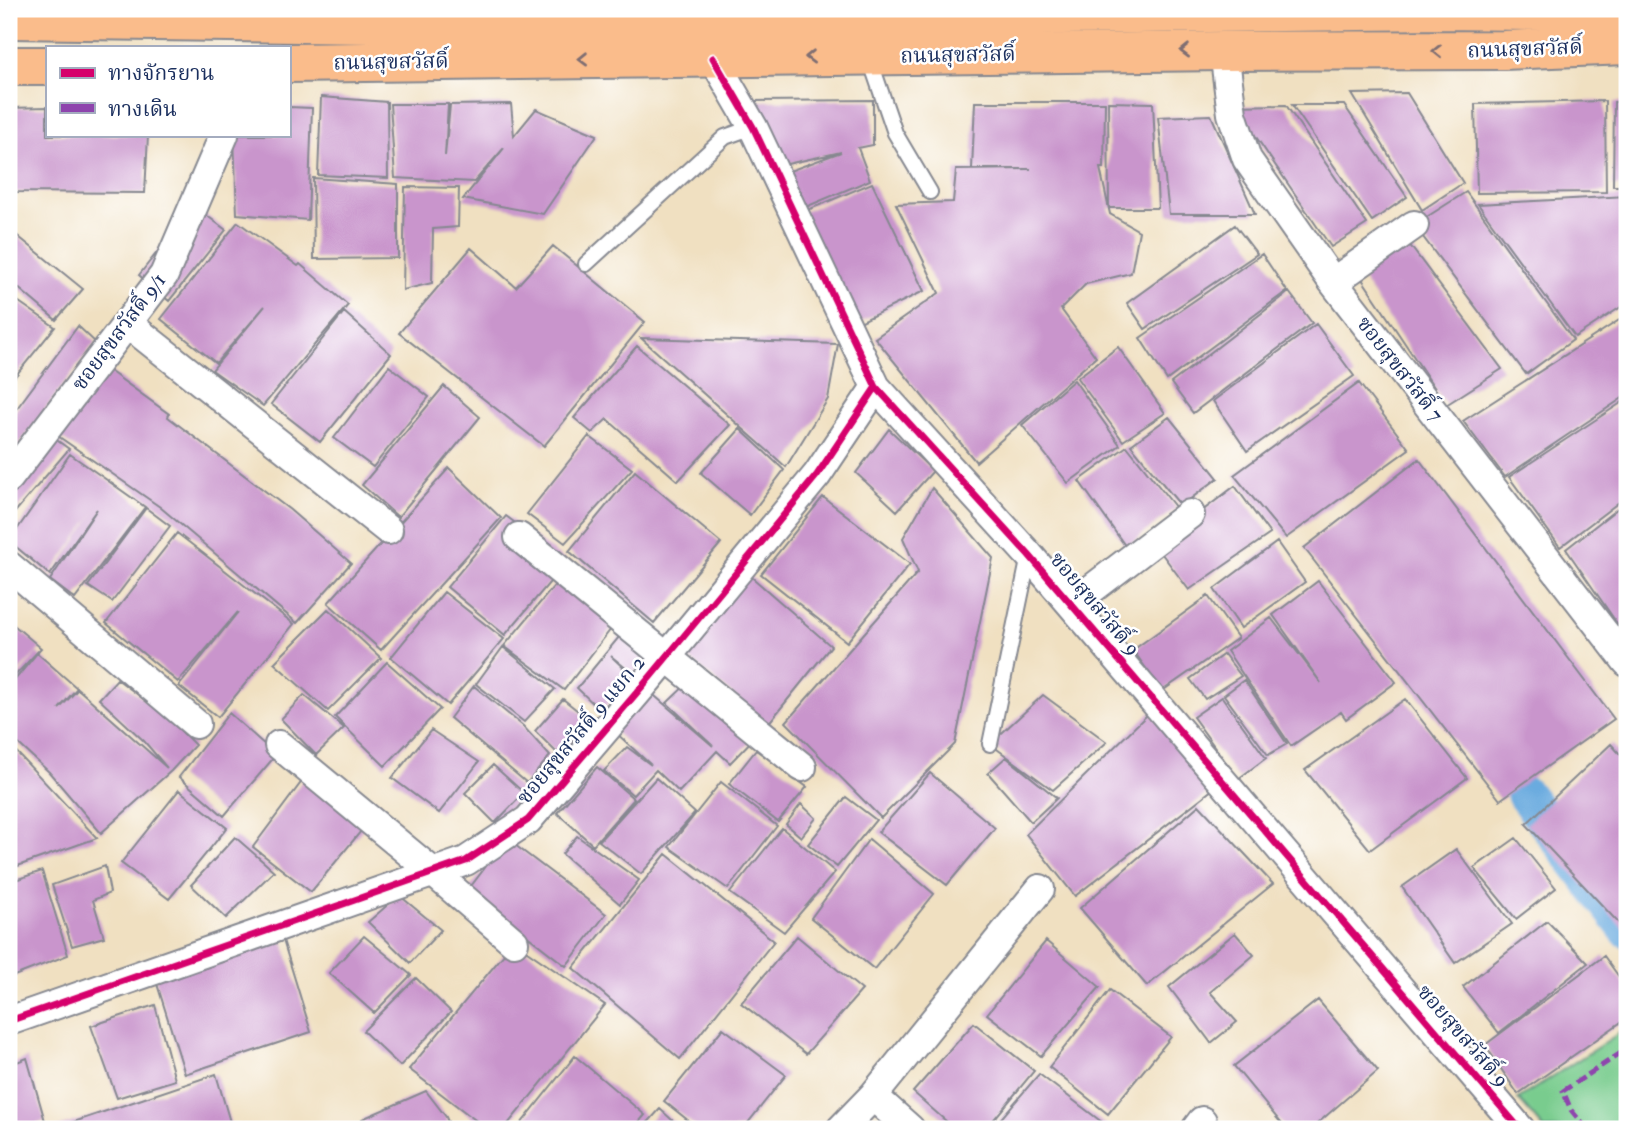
<svg xmlns="http://www.w3.org/2000/svg" width="1636" height="1138" font-family="'IM FELL Double Pica','Noto Serif Thai',serif">
<style>
.green{fill:#79cc8e;stroke:#4a7e76;stroke-width:2}
.lines{fill:none;stroke-linecap:round;stroke-linejoin:round}
.canal{stroke:#6babdf;stroke-width:37}
.building{fill:#c995cc}
.service-casing{stroke:#868890;stroke-width:18}
.minor-casing{stroke:#868890;stroke-width:32}
.primary-casing{stroke:#868890;stroke-width:42}
.service{stroke:#fff;stroke-width:14}
.minor{stroke:#fff;stroke-width:28}
.primary{stroke:#fabc8b;stroke-width:38}
.quiet{stroke:#8e44ad;stroke-width:5;stroke-dasharray:10 5;stroke-linecap:butt}
.cycleway-casing{stroke:#fff;stroke-width:11}
.cycleway{stroke:#d6006c;stroke-width:7}
.oneway{stroke:#7f6e72}
.labels{text-anchor:middle;dominant-baseline:central;stroke-width:5;stroke-linejoin:round;paint-order:stroke}
.street-label{font-size:21px;fill:#1b2f5e;stroke:#fff}
</style>
<rect width="100%" height="100%" fill="#fff"/>
<filter id="ink" filterUnits="userSpaceOnUse"><feTurbulence type="fractalNoise" baseFrequency=".0143" numOctaves="2"/><feDisplacementMap in="SourceGraphic" scale="14" xChannelSelector="R" yChannelSelector="G"/><feConvolveMatrix kernelMatrix="1 2 1 2 8 2 1 2 1" color-interpolation-filters="sRGB"/></filter>
<filter id="wash" filterUnits="userSpaceOnUse"><feTurbulence type="fractalNoise" baseFrequency=".00686" numOctaves="4" result="noise"/><feDisplacementMap in="SourceGraphic" scale="28" xChannelSelector="R" yChannelSelector="G"/><feGaussianBlur stdDeviation="1.57" result="paint"/><feColorMatrix in="noise" values="0 0 0 0 0 0 0 0 0 0 0 0 0 0 0 0 0 1.4 0 .05"/><feComposite in="paint" operator="in"/></filter>
<g filter="url(#wash)">
<rect width="100%" height="100%" fill="#f0e0c1"/>
<!-- green -->
<path class="green" d="M1627,1028v101h-83l-26,-30z"/>
<g class="lines">
<!-- canal -->
<path class="canal" d="M1525,795l102,134"/>
</g>
<g id="blocks">
<!-- building -->
<path class="building" d="M1407,93l56,90 -41,27 -70,-116z
M321,97l66,5 1,76 -70,-3z
M873,100v45l-15,3 12,32 -69,29 -17,-36 57,-21 -63,14 -23,-65z
M1605,101l1,91 -129,1 -2,-89z
M975,102h130l-1,66h-4l10,46 29,17 -8,42 -45,11 -25,25 35,48 -120,105 -101,-124 64,-45 -43,-89 57,-2 3,-32 75,-1h-59z
M1108,102l45,1 5,105h-49z
M1614,102h13v84h-14z
M390,104h58l-3,52 5,-51 61,-1 3,32 22,-27 61,26 -54,79 -80,-15 41,-51 -30,34 -79,-4z
M1286,105l81,119 -36,23 -96,-141z
M1292,105h52l63,92 -35,24z
M47,107v28h101l-3,58 -136,-1v-84z
M289,107l23,1 -4,112 -71,-6 -3,-79h55z
M1211,115l44,99h-86l-11,-97z
M313,178l85,6v74l-84,1z
M872,183l52,108 -66,32 -55,-111z
M405,187l54,1 -1,39 -25,2 -1,54 -29,7z
M1466,192l107,148 -47,34 -112,-149z
M1627,196v107l-52,34 -97,-133z
M194,206l32,24 -57,71 -30,-26z
M238,222l60,44 2,-2 48,41 -85,101 -51,-36 53,-64 -49,57 -55,-44z
M1235,225l22,29 -112,75 -18,-26z
M9,229l74,60 -27,31 -47,-40z
M1406,240l96,129 -56,36 -88,-132z
M553,246l92,76 -101,124 -145,-113 72,-85 45,39z
M1262,254l25,37 -120,89 -27,-42z
M1289,292l23,31 -119,90 -22,-30z
M9,295l46,32 -46,57z
M344,312l47,42 -71,88 -49,-38z
M1627,315v80l-122,82 -42,-56z
M1316,324l38,52 -107,75 -34,-50z
M78,326l17,16 -86,116v-39z
M641,338l197,6 -10,55 -42,68z
M637,346l93,79 -52,56 -71,-62 -15,14 -18,-15z
M1118,347l47,66 -42,28 -46,-63z
M389,366l40,31 -56,70 -39,-29z
M104,367l65,47 -1,3 122,93 61,53 -54,60 -137,-116 -105,-73z
M1074,380l46,65 -52,38 -46,-58z
M1359,383l50,66 -123,89 -52,-63z
M444,386l36,31 -82,100 -36,-32z
M1627,399v97l-67,51 -51,-70z
M1169,417l49,61 -37,28 -50,-61z
M740,429l44,41 -34,45 -49,-42z
M889,429l44,42 -36,40 -41,-38z
M44,431l25,18 -54,63 -6,-5v-29z
M589,436l43,33 -67,74 -38,-29z
M1127,446l49,62 -50,39 -47,-66z
M70,454l75,53 -70,92 -25,-19 47,-71 -47,66 -41,-34z
M1419,459l195,260 -114,81 -196,-252z
M449,468l52,50 -120,132 -53,-47z
M635,471l86,72 -67,80 -85,-72z
M1235,486l35,48 -81,56 -33,-44z
M932,488l61,70 -38,186 -74,74 -95,-96 132,-150 -15,-34z
M823,497l87,67 -63,78 -86,-68z
M1627,501v128l-4,3 -57,-83z
M146,508l24,18 -58,76 -24,-16z
M506,516l61,46 -62,73 -58,-48z
M177,533l117,91 -76,93 -39,-31 59,-74 -60,70 -72,-59z
M1277,542l28,40 -64,46 -27,-39z
M747,573l84,73 -63,78 -85,-71z
M559,580l55,45 -50,65 -60,-44z
M1318,581l78,101 -50,37 -5,-7 -50,34 -64,-95 44,-33 50,65 -48,-68z
M444,592l60,47 -56,66 -57,-48z
M1208,596l30,42 -76,53 -29,-41z
M328,609l53,49 -53,53 -54,-48z
M9,621l32,27 -32,34z
M628,626l23,26 -18,22 -22,-18 21,20 -31,35 -24,-23z
M503,647l52,42 -31,33 -48,-38z
M37,653l40,35 -18,21 19,-20 89,79 -23,-27 -45,-42 18,-20 49,37 29,29 -24,26 -70,62 -52,-61 -40,-37v-48z
M1224,654l17,22 -36,23 -15,-20z
M387,662l53,47 -55,57 -50,-49z
M693,678l64,57 -27,28 -13,-12 -38,41 -23,-22 -23,25 -29,-24 23,-24 24,18 -36,-33 34,-41 64,55 -46,-43z
M1244,680l43,64 -19,11 -44,-60z
M474,686l49,40 27,30 -23,27 -77,-65z
M304,695l40,33 -28,27 -35,-36z
M1043,695l64,47 -54,48 -63,-46z
M1222,697l44,61 -28,21 -45,-62z
M563,699l25,20 -27,38 -26,-26z
M1405,699l62,79 -97,72 -65,-80z
M1150,712l63,77 -138,107 -49,-62z
M229,713l47,42 -52,61 -45,-39z
M431,730l48,32 -40,51 -47,-35z
M9,744l88,94 -88,31z
M1611,744l16,18v170l-101,-108z
M756,750l51,37 -29,35 -49,-38z
M1006,757l51,41 -26,24 -43,-49z
M493,765l31,28 -29,30 -30,-30z
M597,767l37,32 -41,46 -36,-32z
M930,773l65,55 -48,57 -69,-53z
M306,776l60,49 -55,67 -58,-45z
M656,778l39,35 -54,61 -42,-33z
M721,782l56,44 -49,63 -59,-42z
M179,790l48,38 -58,71 -48,-36z
M846,797l30,23 -39,47 -29,-23z
M801,804l15,14 -15,19 -15,-13z
M1199,805l74,79 -126,102 -67,-78z
M782,828l53,44 -51,60 -54,-39z
M577,836l62,44 -19,24 -58,-50z
M235,837l39,34 -48,47 -35,-33z
M1516,838l40,50 -40,31 -42,-51z
M507,839l99,75 -40,52 -98,-76z
M869,839l65,55 -60,75 -63,-51z
M1456,849l56,75 -57,39 -53,-76z
M666,854l108,87 -94,118 -107,-91z
M105,866l5,27 -17,7 11,37 -32,9 -20,-61z
M42,871l26,84 -59,23v-96z
M399,895l42,35 -31,33 -42,-41z
M1547,921l41,42 -89,70 -36,-46z
M279,927l32,105 -126,42 -32,-103z
M1235,933l19,22 -44,37 27,30 -26,21 -42,-56z
M364,936l47,39 -37,38 -45,-40z
M797,936l65,54 -56,64 -65,-51z
M1046,941l54,46 -59,69 -54,-42z
M514,942l91,63 -101,124h-17l-78,-60z
M1604,956l23,32v30l-109,76 -33,-49z
M416,978l35,34 -51,54 -37,-35z
M1110,990l61,47 -63,77 -59,-47z
M1318,1000l60,71 -67,58h-25l-52,-63z
M155,1005l20,75 -58,18 -26,-72z
M974,1023l60,48 -48,58h-31l-42,-37z
M723,1028l63,47 -43,54h-44l-35,-28z
M575,1056l70,59 -12,14h-116z
M27,1058l18,63 -21,8h-15v-64z
M216,1074l16,55h-179z
M1039,1074l72,55h-119z
M426,1091l20,26 5,12h-86l-3,-10z
M660,1109l22,20h-40z"/>
</g>
</g>
<g filter="url(#ink)">
<use href="#blocks" fill-opacity="0" stroke="#868890" stroke-width="2"/>
<g class="lines">
<defs>
<path id="service" d="M869,57l26,76 35,59
M586,264l139,-127 28,-10
M990,744l39,-188"/>
<path id="minor" d="M1224,51l8,63 15,45 86,123 294,380
M713,58l40,69 123,260 153,168 491,574
M1333,282l81,-57
M127,323l261,207
M9,478l155,-203 60,-140
M519,537l283,230
M9,566l187,158
M1072,604l118,-90
M279,745l155,128 80,69
M9,1021l457,-160 62,-41 123,-144 166,-201 59,-88
M873,1096l37,33
M841,1129l32,-33 167,-207
M1196,1129l6,-8"/>
<path id="primary" d="M9,19l365,5 1063,-14 107,1 83,5
M289,63l935,-12 280,-1 123,-5
M9,66h38"/>
</defs>
<!-- service casing -->
<use href="#service" class="service-casing"/>
<!-- minor casing -->
<use href="#minor" class="minor-casing"/>
<!-- primary casing -->
<use href="#primary" class="primary-casing"/>
<!-- service -->
<use href="#service" class="service"/>
<!-- minor -->
<use href="#minor" class="minor"/>
<!-- primary -->
<use href="#primary" class="primary"/>
<!-- quiet -->
<path class="quiet" d="M1587,1129l-16,-19 -8,-19 64,-42"/>
<defs>
<path id="cycleway" d="M713,58l40,69 123,260 153,168 491,574
M9,1021l457,-160 62,-41 123,-144 166,-201 59,-88"/>
</defs>
<!-- cycleway casing -->
<use href="#cycleway" class="cycleway-casing"/>
<!-- cycleway -->
<use href="#cycleway" class="cycleway"/>
</g>
<!-- one-way arrows -->
<defs><path id="oneway-chevron" d="M-2-3.5L2.5 0L-2 3.5" fill="none" stroke-width="1.6" stroke-linecap="round" stroke-linejoin="round" transform="scale(1.75)"/></defs>
<g class="oneway">
<use href="#oneway-chevron" transform="translate(1185 51) rotate(179)"/>
<use href="#oneway-chevron" transform="translate(1437 51) rotate(180)"/>
<use href="#oneway-chevron" transform="translate(810 57) rotate(179)"/>
<use href="#oneway-chevron" transform="translate(583 59) rotate(179)"/>
</g>
</g>
<g class="labels">
<!-- street labels -->
<g class="street-label">
<text transform="translate(1525 49) rotate(-2)">ถนนสุขสวัสดิ์</text>
<text transform="translate(958 55) rotate(-1)">ถนนสุขสวัสดิ์</text>
<text transform="translate(391 62) rotate(-1)">ถนนสุขสวัสดิ์</text>
<text transform="translate(119 332) rotate(-53)">ซอยสุขสวัสดิ์ 9/1</text>
<text transform="translate(1400 369) rotate(52)">ซอยสุขสวัสดิ์ 7</text>
<text transform="translate(1095 604) rotate(50)">ซอยสุขสวัสดิ์ 9</text>
<text transform="translate(581 730) rotate(-50)">ซอยสุขสวัสดิ์ 9 แยก 2</text>
<text transform="translate(1463 1036) rotate(49)">ซอยสุขสวัสดิ์ 9</text>
</g>
</g>
<!-- margin -->
<rect width="1636" height="1138" fill="none" stroke="#fff" stroke-width="35"/>
<!-- legend -->
<rect x="46" y="46" width="245" height="91" fill="#ffffff" stroke="#a4acbf" stroke-width="2"/>
<rect x="60" y="68" width="35" height="10" fill="#d6006c" stroke="#a4acbf" stroke-width="2"/>
<text x="108" y="80" font-size="21" fill="#1b2f5e">ทางจักรยาน</text>
<rect x="60" y="103" width="35" height="10" fill="#8e44ad" stroke="#a4acbf" stroke-width="2"/>
<text x="108" y="116" font-size="21" fill="#1b2f5e">ทางเดิน</text>
</svg>
